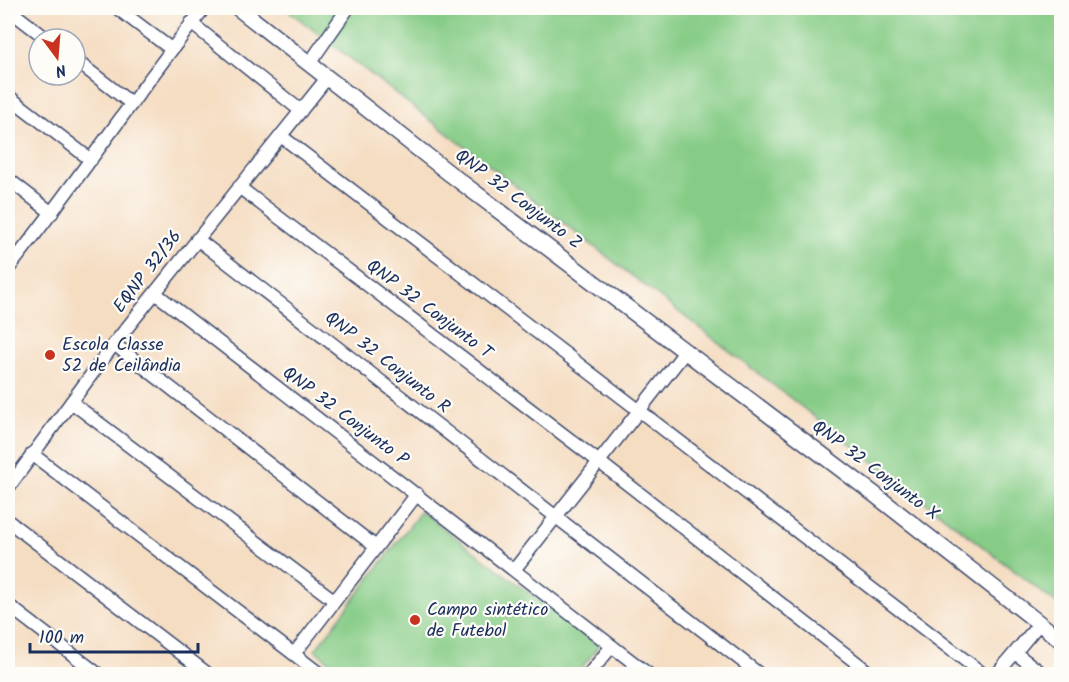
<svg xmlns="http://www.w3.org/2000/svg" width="1069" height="682" font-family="Kalam,sans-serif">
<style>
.green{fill:#86cc86;stroke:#507e72;stroke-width:1.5}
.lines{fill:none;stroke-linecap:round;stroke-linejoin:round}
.minor-casing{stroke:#3c496d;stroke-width:15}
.tertiary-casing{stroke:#3c496d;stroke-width:18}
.minor{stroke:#fff;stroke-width:12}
.tertiary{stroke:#fff;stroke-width:15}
.poi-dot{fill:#c8321e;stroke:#fdfcf7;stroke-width:2}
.labels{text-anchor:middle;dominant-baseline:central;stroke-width:4.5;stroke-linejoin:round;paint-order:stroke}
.street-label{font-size:18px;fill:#1b2f5e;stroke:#fdfcf7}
.poi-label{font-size:18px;fill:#1b2f5e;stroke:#fdfcf7;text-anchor:start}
</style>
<rect width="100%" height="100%" fill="#fdfcf7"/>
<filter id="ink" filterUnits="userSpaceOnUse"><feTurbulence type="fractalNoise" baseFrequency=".0167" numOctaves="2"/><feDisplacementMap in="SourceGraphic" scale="12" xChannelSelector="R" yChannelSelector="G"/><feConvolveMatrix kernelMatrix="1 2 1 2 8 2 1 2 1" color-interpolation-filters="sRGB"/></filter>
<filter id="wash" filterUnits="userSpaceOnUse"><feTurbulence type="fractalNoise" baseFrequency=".008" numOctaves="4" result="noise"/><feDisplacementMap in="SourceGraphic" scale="24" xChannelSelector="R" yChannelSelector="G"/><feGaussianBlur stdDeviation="1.35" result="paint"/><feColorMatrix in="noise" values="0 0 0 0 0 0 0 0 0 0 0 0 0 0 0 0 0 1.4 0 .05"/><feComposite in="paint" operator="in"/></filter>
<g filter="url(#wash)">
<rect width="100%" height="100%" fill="#f5ddc2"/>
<!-- green -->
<path class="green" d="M285,8h776v599z
M421,511l178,135 -22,28h-232l-30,-24z"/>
</g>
<g filter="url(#ink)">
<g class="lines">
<defs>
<path id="minor" d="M117,8l54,41
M8,9l39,30
M191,23l110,88
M75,60l57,44
M309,64l39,-56
M8,96l83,64
M281,136l702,538
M8,179l44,34
M239,187l359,274 273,213
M197,239l562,435
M8,269c68,-85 128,-176 196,-261
M155,293l493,381
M114,344l262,203
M71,402l264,199
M32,454l288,220
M8,488l106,-144 213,-266
M8,521l200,153
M514,570l171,-218
M8,605l90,69
M1015,653l28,21
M294,654l123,-160
M589,674l23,-28
M997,674l42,-50"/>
<path id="tertiary" d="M238,8l211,165 425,321 188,147"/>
</defs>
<!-- minor casing -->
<use href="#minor" class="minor-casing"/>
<!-- tertiary casing -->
<use href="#tertiary" class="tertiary-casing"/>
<!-- minor -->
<use href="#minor" class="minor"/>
<!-- tertiary -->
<use href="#tertiary" class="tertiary"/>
</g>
</g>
<!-- markers -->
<g class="poi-dot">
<circle cx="50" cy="355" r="6"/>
<circle cx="415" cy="620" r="6"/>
</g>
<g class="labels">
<!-- street labels -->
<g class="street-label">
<text transform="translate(518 200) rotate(37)">QNP 32 Conjunto Z</text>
<text transform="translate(148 272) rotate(-52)">EQNP 32/36</text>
<text transform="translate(429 310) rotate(37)">QNP 32 Conjunto T</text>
<text transform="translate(387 363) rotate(38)">QNP 32 Conjunto R</text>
<text transform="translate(345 417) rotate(37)">QNP 32 Conjunto P</text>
<text transform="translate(875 471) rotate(37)">QNP 32 Conjunto X</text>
</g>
<!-- poi labels -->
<g class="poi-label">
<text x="62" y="345">Escola Classe<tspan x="62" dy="21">52 de Ceilândia</tspan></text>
<text x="427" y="610">Campo sintético<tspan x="427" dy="21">de Futebol</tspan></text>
</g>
</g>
<!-- margin -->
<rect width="1069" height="682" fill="none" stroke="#fdfcf7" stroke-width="30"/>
<!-- north arrow -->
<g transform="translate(57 57) rotate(164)"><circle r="28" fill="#fdfcf7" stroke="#a3aaba" stroke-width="1.5"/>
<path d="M0-4.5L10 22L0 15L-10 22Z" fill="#c8321e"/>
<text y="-9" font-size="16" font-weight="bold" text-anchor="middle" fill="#1b2f5e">N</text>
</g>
<!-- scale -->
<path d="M30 643v9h168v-9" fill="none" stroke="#1b2f5e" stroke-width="3"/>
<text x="39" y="643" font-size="18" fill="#1b2f5e" stroke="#fdfcf7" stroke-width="4.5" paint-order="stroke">100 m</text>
</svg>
